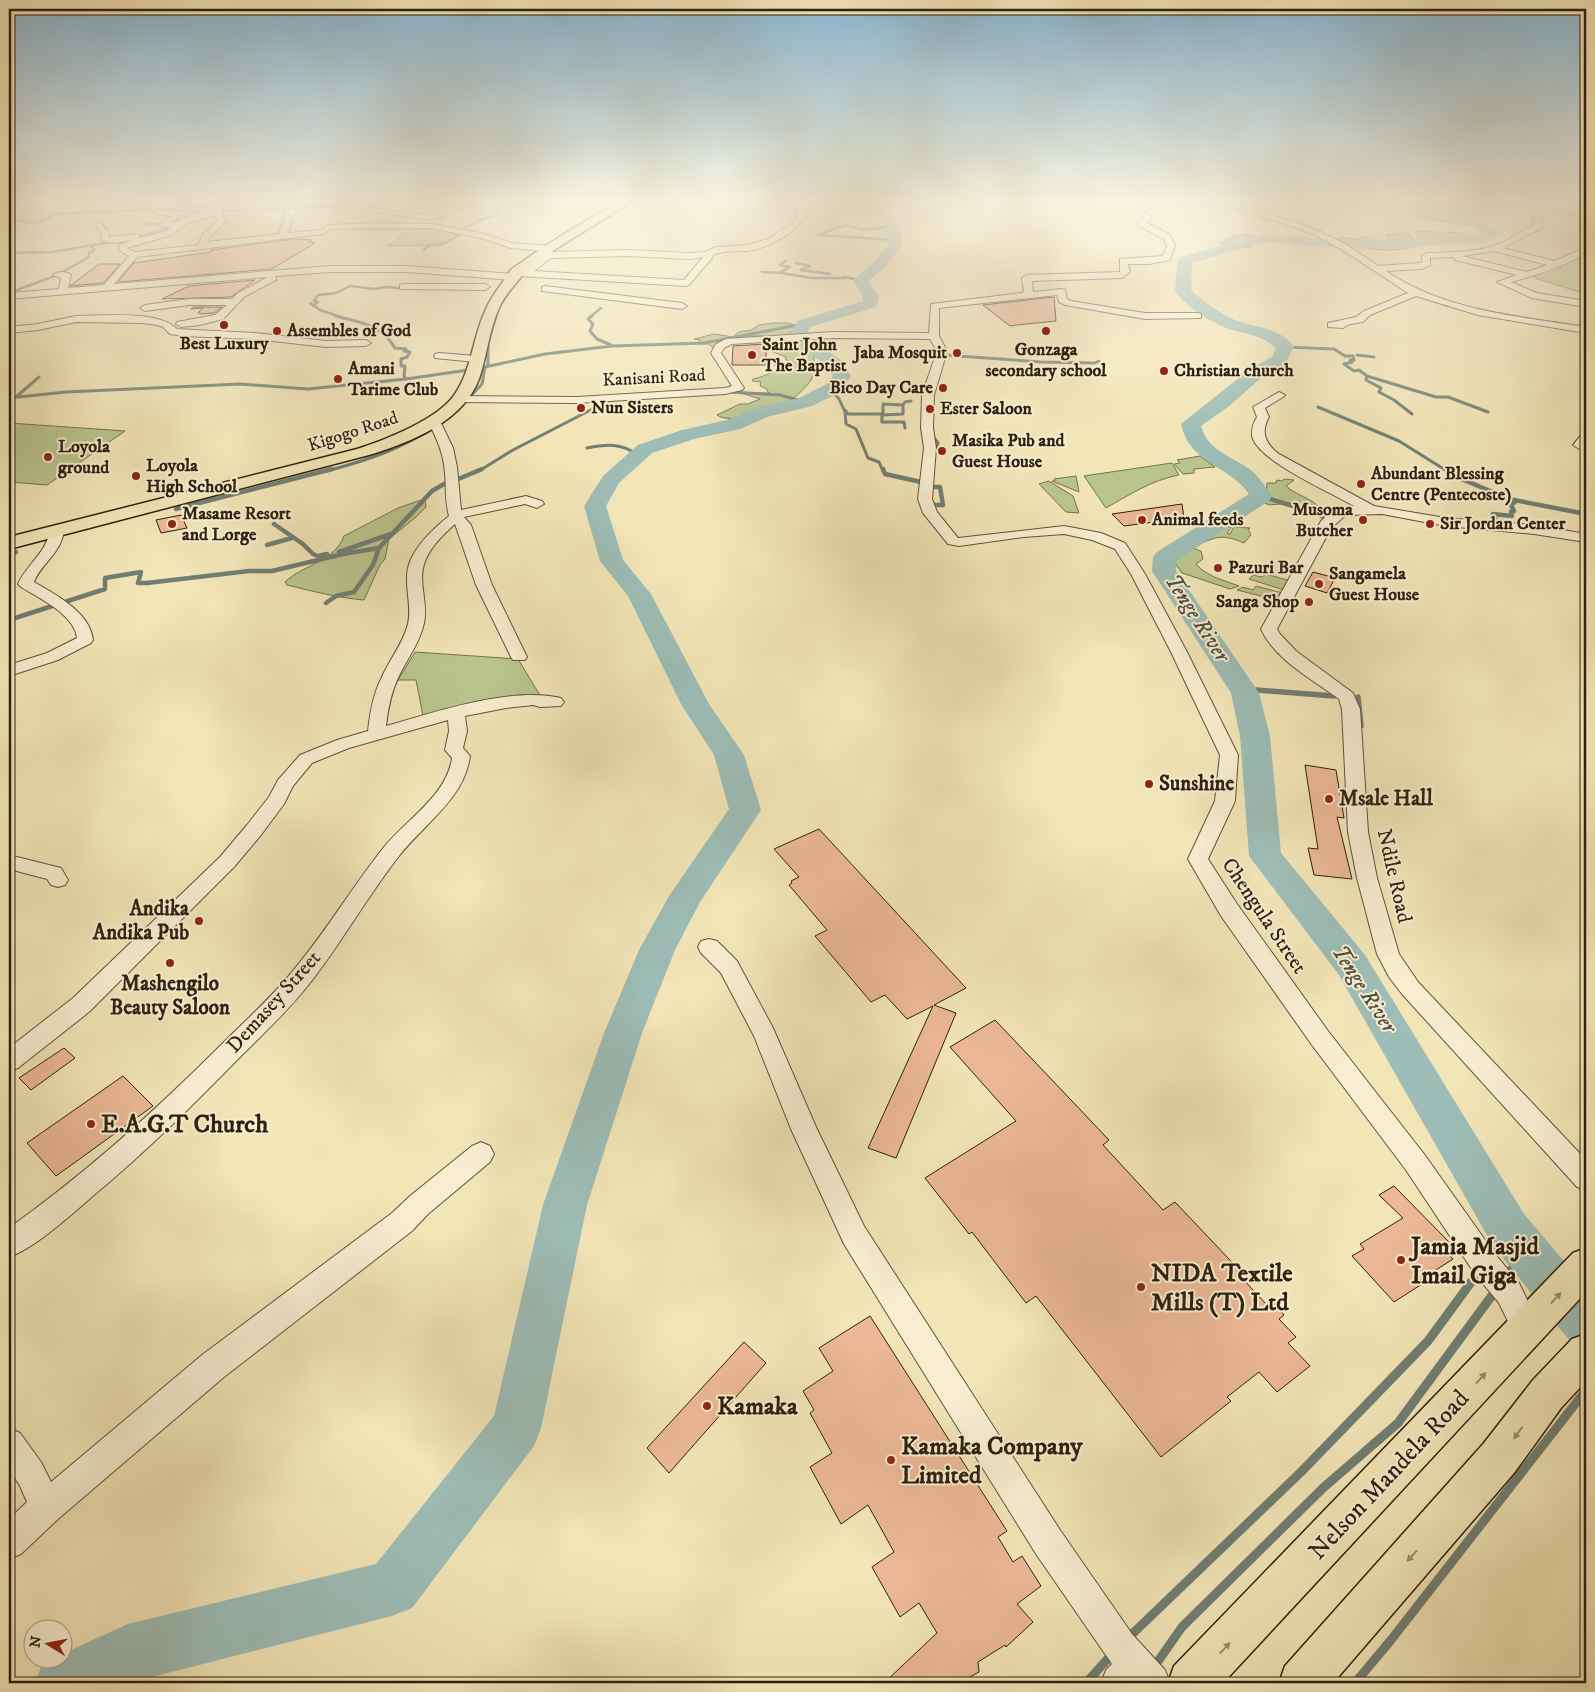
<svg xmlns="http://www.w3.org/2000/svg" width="1595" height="1692" font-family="'IM FELL DW Pica',serif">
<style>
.green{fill:#bac58e;stroke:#747350}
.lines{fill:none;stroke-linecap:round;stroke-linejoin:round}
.stream-far5{stroke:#707f74;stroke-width:2.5}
.stream-far4{stroke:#707f74;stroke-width:3}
.stream-far3{stroke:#707f74;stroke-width:4.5}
.stream-far2{stroke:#707f74;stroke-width:5.5}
.stream-far1{stroke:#707f74;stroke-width:7}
.stream{stroke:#707f74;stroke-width:9}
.river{fill:#9dbdb6;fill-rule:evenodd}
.building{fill:#ecb897;stroke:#2d2111}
.minor-casing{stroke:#5e523a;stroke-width:2}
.major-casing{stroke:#2d2111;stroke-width:3}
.minor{fill:#f7eed0;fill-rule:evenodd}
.major{fill:#f2e5b7;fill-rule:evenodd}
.oneway{fill:#998d6c}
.poi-dot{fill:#8f2418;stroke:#f7eed0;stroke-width:2}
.labels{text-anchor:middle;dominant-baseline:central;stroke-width:4;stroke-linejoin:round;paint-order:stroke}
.far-poi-label{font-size:18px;font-weight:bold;fill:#2d2111;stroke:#f7eed0;text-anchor:start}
.far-street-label{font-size:18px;fill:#2d2111;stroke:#f7eed0}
.poi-label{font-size:21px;font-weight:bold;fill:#2d2111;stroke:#f7eed0;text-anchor:start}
.street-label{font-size:21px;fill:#2d2111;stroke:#f7eed0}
.water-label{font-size:22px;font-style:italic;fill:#4f5043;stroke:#f7eed0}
.near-poi-label{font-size:25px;font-weight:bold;fill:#2d2111;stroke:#f7eed0;text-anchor:start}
.near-street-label{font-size:25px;fill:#2d2111;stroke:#f7eed0}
</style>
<rect width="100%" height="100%" fill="#f2e5b7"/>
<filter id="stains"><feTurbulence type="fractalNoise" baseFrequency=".004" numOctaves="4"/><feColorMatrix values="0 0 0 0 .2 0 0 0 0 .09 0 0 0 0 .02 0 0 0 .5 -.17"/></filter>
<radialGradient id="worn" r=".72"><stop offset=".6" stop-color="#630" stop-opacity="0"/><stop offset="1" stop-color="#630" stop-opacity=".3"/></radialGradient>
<!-- green -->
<path class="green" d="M1403,198h183v21l-21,-4 -1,-2 -11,-4 -133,-10 31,4 9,6 22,6 -6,11 -55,-8 -19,-9z
M431,227l32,6 -20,12 -55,1 23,-18z
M1414,231l49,2 9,5v2h-52z
M1405,233l4,1 11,11c-32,10 -53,4 -83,-6l5,-2 17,3 -1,-2 7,-1 9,5 15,-2 -3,-5z
M1248,235l6,1 -1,2 3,1 -1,4 -5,1 1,3 -25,2 -9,-1 5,-4 -1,-2h7l-3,-3 10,-1 -2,-2z
M1574,257l12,1v36l-48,-15 -10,-5z
M773,323h14l12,3 -10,8 2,2h-40l-3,1 2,3 -36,8 -6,-4h-11l3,-4 -6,-1 20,-5 19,3 5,-5 13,-2 8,-5z
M793,340l20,12c0,6 3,13 2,19 -2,12 -22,29 -30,33 -15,7 -55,21 -68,11l23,-11h8l12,-5 -19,-6h29l-3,-2v-2l-7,-3 1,-4 -9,-1 1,-2c14,-2 22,-12 36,-8l-4,-5h-10l-1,-2 5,-4 7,3 4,-1 -5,-3 1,-2 -13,-5 -1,-11z
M9,423l116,8 -78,54 -38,-3z
M1200,456l15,11 -21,2v4l-11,1 -9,-10 6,-1 -3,-3z
M1172,463l7,12c-27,5 -50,20 -73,33l-22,-32z
M1076,476l3,16 -27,-11h3l-1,-2z
M1284,479l10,1 -8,6c11,10 24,11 34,22l-2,2 -27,-7 -22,2 -8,-4 8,-3 -3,-4 1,-11h9l1,-3 5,1z
M1049,481l24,15 6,17 -13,-1 -27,-28z
M427,498l-2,2 1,7 -10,10 -27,22 -4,20 -5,6 -16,35c-26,-2 -52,-9 -77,-15l-2,-3c18,-17 50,-21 59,-46l54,-28z
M1216,526l16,1 -5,6 3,1 4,-7 16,1 -2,1 3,6 -7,8c-21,-9 -28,-7 -48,3l3,-2 -2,-2 13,-9 -3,-1z
M1190,547l11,4 2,8 -7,5 6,6 12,7 25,9 -9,3 -48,-16 -12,-17z
M1266,574l25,7 -7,9 -35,-11 4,-4 9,2z
M1256,586l27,7 -6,7 -40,-10 6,-3 10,3z
M415,652l103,7 23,38 -118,19 -7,-36h-18z"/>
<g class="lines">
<!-- stream-far5 -->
<path class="stream-far5" d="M519,198h8
M527,198l10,3
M176,201l-1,2 18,2
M686,203l20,-4 38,1 1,-2
M187,208l40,-5
M217,212l33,-3 35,1 64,-6 27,-6
M221,212l6,-8 43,-1h-45l7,-3 -7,-2
M9,218c17,5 30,9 45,-4l109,-5 48,4
M147,224l21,1
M594,226l47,-28
M460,231l18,-10 21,-7 1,-4 -3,-2 11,-10
M818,235l27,-10 20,5 26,-4
M820,235l74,5
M577,236l9,-5
M132,238l44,-11
M424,250l4,-4 18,-3 15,-9 -3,-2
M9,253l43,-1 66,-11
M796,263l14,3 -9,4 29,4
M520,265l16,-13
M762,272l19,1 31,5h35
M781,272l9,-5 -10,-2 5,-4
M844,277l16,3
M9,293l48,-18 32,-18v-4l6,-3 -3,-3
M1434,301l14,5
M310,303l10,7 21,7
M313,306l5,-4 -4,-1 4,-6 18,-2 14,-7 24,3 11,-2 14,1
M496,317l4,-14
M590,317l11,-9
M1208,317h7"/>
<!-- stream-far4 -->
<path class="stream-far4" d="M336,316c25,7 45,8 59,32l11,1 -2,2 6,1 -3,5 -6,2v7h4l-1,10 2,3
M592,316l-4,3 5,5 -3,7 7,8 14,6
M1208,317h7
M1285,347l49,2 11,7h8l1,4h-4l2,2 -8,2 10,7 5,-1 8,6 -1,4 15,8 -2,4 15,8 18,14
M1357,355l17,2
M942,359l2,-4 97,7 54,1 4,-2
M485,367l60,-13 67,-8 92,-3 99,-19
M1367,376l69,21h12l40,15
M834,388l-2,3 7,8
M730,392l50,3 25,7
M16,397l23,-20
M9,398l57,-6 174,-8 68,5 98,-10 62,-9
M466,401l16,-17 3,-17 3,-2v-23l8,-26
M840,401l5,11 1,12 10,5 12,29 11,4 4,9
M903,405l2,-3 6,-1
M1318,407l81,34 48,30
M845,410l3,4h35v-10l20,1v9l-21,1v7h22l1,6
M931,434l7,9 -5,11
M587,448c20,-4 34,-5 51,7
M327,471c44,-12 71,-21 110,-45
M479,471l34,-21 95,-49 6,-1"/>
<!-- stream-far3 -->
<path class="stream-far3" d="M883,469l2,5 36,8 2,5
M1445,469l12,8 52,22 77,15
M456,480l26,-11
M1261,496l57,18 7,4 -3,6
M928,505h15l-3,-18h-9l-1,-5
M176,509l156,-40
M274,524l29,20 10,10 5,2 9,-2
M1503,525l-6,-3 -4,-8 19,2 -1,-4 3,-1 -3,-6 4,-3 -2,-1
M267,545l25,-7
M339,552l52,-18
M9,554l7,-2
M326,603l10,-7 18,-4 19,-27 6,-17 53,-57 12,-7
M9,620l96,-31v-11l36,-6 -3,11h9l102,-12h23l71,-17 36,-6"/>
<!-- stream-far2 -->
<path class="stream-far2" d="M1245,693l12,-3 77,6
M1358,697l3,29"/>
<!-- stream-far1 -->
<path class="stream-far1" d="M1490,1256l18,-27
M1518,1260l9,-11"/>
<!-- stream -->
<path class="stream" d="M1506,1277l13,-18
M1128,1638l173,-166 127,-131 52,-71
M1154,1667l28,-40 141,-139 75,-65 98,-133
M1086,1683l27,-30
M1355,1683l36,-43 195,-250"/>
<!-- river -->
<path class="river" d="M838,198c19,0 44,5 57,21 5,6 6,18 8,26l-20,24 -15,12 11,16 -3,10 -66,20 -2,4 5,9 29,21 9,15 -11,16 -28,14 -45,11 -27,12 -46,10 -42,14 -33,30 -13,23 17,54 28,34 58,110 35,51 17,55 -61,92 -25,48 -33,83 -55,172 -46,223 -7,18 -122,162 -20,8 -264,67h-93l8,-21 7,-2h12v-6l66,-30 248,-60 118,-148 49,-211 61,-172 35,-83 30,-54 60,-87 -15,-54 -33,-51 -53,-108 -28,-35 -16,-55 19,-30 35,-31 44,-15 45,-10 26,-11 46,-11 28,-14 6,-8c-10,-19 -34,-23 -41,-45l5,-10 66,-20v-4l-10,-17 20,-17 16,-18 -5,-23 -11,-8 -33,-13z
M1394,198h17l71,22 17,14 -2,3 -17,6 -135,6 -61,-6h-23l-69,20 -1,27c14,13 27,22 44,30 20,8 45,7 59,27l-9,17 -23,13 -34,30 -27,19c7,26 32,30 51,45 8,7 14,17 20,25l-3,5 -92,59 -1,11 83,122 11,43 11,117 84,102 159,259 62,73v60l-17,-7 -77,-96 -153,-269 -90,-119 -9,-120 -9,-43 -79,-122 1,-14 4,-5 92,-58c-21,-30 -59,-29 -68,-70l69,-55 22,-12 4,-9c-18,-15 -30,-13 -50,-20 -19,-8 -39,-20 -51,-37l2,-27 4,-7 79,-22h24l61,6 133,-6 4,-2c-22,-17 -60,-21 -86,-32z
M1497,198h82c-7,8 -75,8 -82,0z"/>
</g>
<!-- building -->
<path class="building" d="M294,239l18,1 -4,2 7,1 -43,26 -154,13 16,-19 77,-11v-2z
M99,264h21l-17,19 -33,3z
M255,280l-24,17 -69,2 27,-13z
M1054,297l2,24 -39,4 -7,1 -27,-21z
M193,307h29l-8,6 -14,1 -2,-1 5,-5 -12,1z
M766,344v21h-34l1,-19z
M1182,504l2,14 -60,8 -12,-12z
M181,515l6,13 -26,5 -5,-13z
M1313,572l22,6 -8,15 -22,-7z
M1305,765l31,5 8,48 -7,-1 15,62 -38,-4 -6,-27 10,1z
M819,829l147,159 -32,17 22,8 -60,145 -28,-10 65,-142 -26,13 -22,-24 -14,7 -56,-66 12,-6 -38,-45 3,-2 -1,-2 8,-4 -25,-28z
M995,1020l114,120 -6,5 60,65 12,-8 70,74 -3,2 24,26 5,-4 13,15 -5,4 17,18 -8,6 22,23 -33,26 -18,-20 -32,25 4,4 -70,56 -125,-161 -10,7 -54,-71 -3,2 -44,-56 91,-57 -66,-74z
M64,1048l11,10 -44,32 -12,-12z
M123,1076l30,30 -97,70 -29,-33z
M1394,1186l56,57 -7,5 10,11 -34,22 3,3 -28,18 -42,-46 12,-7 -4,-5 43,-26 -24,-23z
M870,1316l137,215 -9,6 15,25 9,-6 19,30 -24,18 16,18 -27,25 -1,-2 -27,17 1,10 -20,11h-75l53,-50 -18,-30 -19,14 -28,-50 22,-15 -26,-47 -27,19 -31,-57 22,-14 -22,-40 4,-3 -11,-19 30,-20 -14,-23z
M744,1342l22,21 -97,110 -22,-25z"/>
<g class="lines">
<defs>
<path id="minor" d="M32,198h18l-41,8v-4z
M416,198h11l-31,13 36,4 33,-14 7,2 -39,17 -67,-9h-30l-4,-2 4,-2h30l21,3z
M795,198h8l-1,5 4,13c-12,18 -37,32 -59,35 -11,1 -24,-1 -34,4l-1,3 -23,27 -3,1 -167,-10 -1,3 -3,1 -108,-8h-77l-54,4v4l-32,17 -21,22 -23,6 -19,2 -5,-3 1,-2 38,-7 12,-10h-38l-44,6 -5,-3 5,-3 44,-6h43l6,-6 30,-16 -259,22v-6l50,-4 2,-11 -8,-3c4,-4 14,-4 18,0l-3,13 36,-3 25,-29 -10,-6v-5l13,-5 -17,3 -13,-2 -1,-8 -6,-8 1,-2h6l3,6h3l1,8 27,-3 3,1v3l27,-7 5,-3 -11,-1v-4l11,-7 -17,-2 -1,-2 4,-2 24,2v4l-10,7c6,0 6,-1 11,-4 11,-5 30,-10 41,-8v6l4,4 -17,16 -3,5 73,-8 -1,-2 6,-16 -2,-2 9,-6 7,5 -6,3 -5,17 33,-3 7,-5 47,-2 58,1 52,10 27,9 38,3 4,3 -4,3 -39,-4 -27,-9 -53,-11 -101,1 -7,5 -186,23 -23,27 216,-18h77l108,8 1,-3h8l25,-19 78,-2 63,3 15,-1 11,-5 32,-2 20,-6 25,-16 5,-7 -4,-13zM216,215l-1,3 3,3 -15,13 -5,11 -63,7 -9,-4 46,-13 16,-12zM627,256l63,3 13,-2 -19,23 -150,-9 17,-13z
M1173,198h8l-5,6 -33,7 10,6 -6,6 23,12 5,10 -5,15 -21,4h-21l2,8 -8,6 -90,3 1,11 29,-3 3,1 2,9 4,2 74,12h53l3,1v4l-56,1 -80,-14 -6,-3 -2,-7 -118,13v28l8,15 -13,44 -1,33 3,20 -4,51 5,13 21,26 106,-12 37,7 24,10 20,31 41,76 52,105 -3,46 -27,58 29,45 91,127 96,123 71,100 24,29 23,47 -5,10 -10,5 -10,-5 -18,-37 -24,-29 -69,-104 -94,-125 -91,-129 -33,-57 27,-58 5,-46 -50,-105 -39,-76 -16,-25 -23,-9 -28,-6 -40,3 -65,9 -11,-2 -25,-31 -5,-14 6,-51 -3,-20 1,-33 15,-44 -7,-12 -97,-1 -101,6 -8,4 -3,5 23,35 -2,2 -17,4 -148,9 -117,-1 -6,-3 6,-3 117,1 148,-9 7,-2 -21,-33 5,-9 10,-5 107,-7 96,1 2,-29 91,-11 2,-2 -2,-13 5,-3 93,-3v-13l43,-3 4,-11 -3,-6 -25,-13 -1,-2 6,-7 -12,-7 38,-10z
M1199,198h12l77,22 33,12 26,13 31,21 42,-3 2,-1v-6l5,-3c24,-1 51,0 74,-10 12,-5 22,-14 34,-19l-3,-6 7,-2 5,9 -1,2 -40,21 52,13 31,-14v6c-23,14 -49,22 -75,29l26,11 49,8v6l-54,-9 -35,-16 20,-7 -62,-15 -1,-3 -24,1v7l-8,4 -36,2c59,40 131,45 200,56v6l-108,-18 -62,-19 -46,19 -7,7 -13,2 -7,4 -15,-1v-4l28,-6 8,-6 44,-18 -67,-44 -26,-14 -32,-12zM1494,251l53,14 -20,7 -65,-16z
M403,284h82l5,3 -5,3 -85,-1v-4z
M545,286l137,17 5,3 -5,3 -140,-18v-4z
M76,316c27,0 82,-6 101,13l78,4 71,8 40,-1 5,3 -5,3 -40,1 -71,-8 -72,-3 -13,-2 -7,-7 -6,-2 -15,-2 -66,-1 -38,8 -29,3v-6l29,-3z
M439,353l37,3 5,3 -5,3 -41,-4 -1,-2 1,-2z
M1279,392l6,3 -2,2 -18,11 4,9c-9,16 -3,27 10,37l95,52 72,12 88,7 52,9v8l-52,-8 -88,-8 -64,-12 -36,1 -15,13 -54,101 3,5 16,17 57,42 7,16 8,123 9,46 22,76 19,28 168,178v30l-9,-3 -175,-193 -13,-17 -12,-23 -20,-76 -9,-46 -6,-123 -3,-10c-26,-19 -64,-39 -78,-70l60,-108 12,-11 21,-4c-24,-14 -91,-43 -101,-67 -3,-8 0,-15 4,-22l-4,-10z
M434,417l6,4 13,27 4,19 4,43 65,-14 16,5 2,3 -7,4 -12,-4 -61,13 7,8 21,60 35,72 -2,3h-12l-2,-3 -35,-72 -21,-61c-11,10 -23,21 -29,35 -10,22 3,42 -2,64 -4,20 -18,37 -26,55 -7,15 -10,31 -12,48 49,-14 126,-40 175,-28l3,4 -3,4 -21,1 -7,-2 -27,3 -41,8 2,15 -4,17 7,8c-5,42 -46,68 -71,100 -32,41 -57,86 -89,127 -21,27 -46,50 -70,74 -47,48 -94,95 -146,138 -22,19 -59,53 -85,62v-29c76,-54 146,-117 212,-183 24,-24 50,-47 71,-73 34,-40 60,-85 92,-125 23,-28 63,-52 68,-89l-7,-8 4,-19 -1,-11 -99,28 -37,15 -19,23 -9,18 -23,31 -27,32 -145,145 -71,56 -9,3v-23l64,-50 147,-141 27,-32 22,-28 9,-17 22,-25 37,-15 31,-9c2,-18 5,-36 13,-52 8,-19 22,-35 27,-55 5,-22 -7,-43 3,-65 8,-17 23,-31 38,-43 -5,-17 -2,-34 -5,-51 -2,-16 -9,-29 -16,-44z
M1586,433v20l-13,-8 9,-11z
M57,527l7,4c-4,24 -22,31 -30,51 22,13 56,30 59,58l-2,3 -33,17 -49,16v-11l38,-12 30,-15c-2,-23 -38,-40 -56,-51l-3,-3c9,-20 28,-31 32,-53z
M9,855l52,13 7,12 -3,5 -7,2 -7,-2 -4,-6 -38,-10z
M709,939l8,2 20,20 36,67 43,99 48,99 196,304 72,104 33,36 5,13h-69l5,-13 6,-6 -76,-110 -192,-310 -53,-115 -37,-93 -33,-63 -20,-20 -3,-6 3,-6z
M481,1142l9,4 4,8 -4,8 -62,52 -16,17 -188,146 -166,142 -37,35 -12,5v-40l18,-17 -8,-18 -10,-14v-42l11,5 21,29 10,20 151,-127 190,-142 18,-17 62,-50z"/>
<path id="major" d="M625,198h12l-94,59 -22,17v3c-8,10 -17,19 -22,31 -10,22 -12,48 -20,71 -16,43 -70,64 -110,76l-360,94v-12l348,-88c28,-9 82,-30 98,-55 17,-25 18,-58 31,-85 6,-14 17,-26 24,-38 3,-4 11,-8 15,-11 31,-23 67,-42 100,-62z
M1586,1248v44l-363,391h-55l6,-17 399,-413z
M1586,1334v47l-25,27 -47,65 -181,210h-54l6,-17 199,-223 49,-63 39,-41z"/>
</defs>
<!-- minor casing -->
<use href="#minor" class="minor-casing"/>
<!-- major casing -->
<use href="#major" class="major-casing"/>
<!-- minor -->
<use href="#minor" class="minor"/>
<!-- major -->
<use href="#major" class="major"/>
</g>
<!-- one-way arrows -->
<defs><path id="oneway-solid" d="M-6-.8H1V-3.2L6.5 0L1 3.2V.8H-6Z" transform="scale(1.25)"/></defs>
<g class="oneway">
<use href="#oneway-solid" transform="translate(1556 1298) rotate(-47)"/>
<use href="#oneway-solid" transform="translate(1481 1378) rotate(-47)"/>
<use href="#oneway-solid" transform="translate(1518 1433) rotate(126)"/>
<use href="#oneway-solid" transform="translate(1412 1556) rotate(132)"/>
<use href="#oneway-solid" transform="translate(1225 1648) rotate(-47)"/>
</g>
<!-- sky -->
<linearGradient id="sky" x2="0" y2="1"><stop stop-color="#8ab8d4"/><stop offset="0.46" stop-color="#f9f3df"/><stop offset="1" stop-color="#f9f3df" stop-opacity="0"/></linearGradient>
<rect width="1595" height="435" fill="url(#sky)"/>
<!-- markers -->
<g class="poi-dot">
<circle cx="224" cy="325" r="5"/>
<circle cx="277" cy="331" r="5"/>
<circle cx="1046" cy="331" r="5"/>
<circle cx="957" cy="353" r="5"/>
<circle cx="752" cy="355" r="5"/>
<circle cx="1164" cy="371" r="5"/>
<circle cx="338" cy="379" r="5"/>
<circle cx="943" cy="388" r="5"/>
<circle cx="581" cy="408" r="5"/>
<circle cx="930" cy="409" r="5"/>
<circle cx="942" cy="451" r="5"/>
<circle cx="48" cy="457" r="5"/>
<circle cx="136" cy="476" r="5"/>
<circle cx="1361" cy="484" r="5"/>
<circle cx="1142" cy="520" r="5"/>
<circle cx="1363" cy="520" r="5"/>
<circle cx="172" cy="524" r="5"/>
<circle cx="1430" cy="524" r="5"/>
<circle cx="1218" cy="568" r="5"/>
<circle cx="1319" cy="584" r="5"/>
<circle cx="1309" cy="602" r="5"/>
<circle cx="1149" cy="784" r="5"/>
<circle cx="1329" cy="799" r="5"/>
<circle cx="199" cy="921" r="5"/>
<circle cx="170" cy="963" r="5"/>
<circle cx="91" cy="1124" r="5"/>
<circle cx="1401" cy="1260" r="5"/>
<circle cx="1141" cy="1287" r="5"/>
<circle cx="707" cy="1406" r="5"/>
<circle cx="891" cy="1460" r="5"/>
</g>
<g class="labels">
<!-- far-poi labels -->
<g class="far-poi-label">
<text x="287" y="331">Assembles of God</text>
<text x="224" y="344" text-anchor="middle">Best Luxury</text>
<text x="762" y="345">Saint John<tspan x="762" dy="21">The Baptist</tspan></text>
<text x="1046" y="350" text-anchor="middle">Gonzaga<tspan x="1046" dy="21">secondary school</tspan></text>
<text x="947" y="353" text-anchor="end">Jaba Mosquit</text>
<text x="348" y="369">Amani<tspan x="348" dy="21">Tarime Club</tspan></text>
<text x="1174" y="371">Christian church</text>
<text x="933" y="388" text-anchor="end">Bico Day Care</text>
<text x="591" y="408">Nun Sisters</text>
<text x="940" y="409">Ester Saloon</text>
<text x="952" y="441">Masika Pub and<tspan x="952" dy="21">Guest House</tspan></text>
<text x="58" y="447">Loyola<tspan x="58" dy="21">ground</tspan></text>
<text x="146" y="466">Loyola<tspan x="146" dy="21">High School</tspan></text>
<text x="1371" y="474">Abundant Blessing<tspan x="1371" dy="21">Centre (Pentecoste)</tspan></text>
<text x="1353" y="510" text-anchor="end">Musoma<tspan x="1353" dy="21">Butcher</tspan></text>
<text x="182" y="514">Masame Resort<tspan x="182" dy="21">and Lorge</tspan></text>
<text x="1152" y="520">Animal feeds</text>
<text x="1440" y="524">Sir Jordan Center</text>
<text x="1228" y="568">Pazuri Bar</text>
<text x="1329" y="574">Sangamela<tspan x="1329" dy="21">Guest House</tspan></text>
<text x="1299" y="602" text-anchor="end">Sanga Shop</text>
</g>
<!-- far-street labels -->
<g class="far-street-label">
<text transform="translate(654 378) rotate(-3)">Kanisani Road</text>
<text transform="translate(353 432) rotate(-18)">Kigogo Road</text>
</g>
<!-- poi labels -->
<g class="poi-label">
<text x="1159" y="784">Sunshine</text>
<text x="1339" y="799">Msale Hall</text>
<text x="189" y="909" text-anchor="end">Andika<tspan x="189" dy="24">Andika Pub</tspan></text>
<text x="170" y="984" text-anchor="middle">Mashengilo<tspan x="170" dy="24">Beauty Saloon</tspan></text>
</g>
<!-- street labels -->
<g class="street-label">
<text transform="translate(1394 876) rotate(77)">Ndile Road</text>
<text transform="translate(1264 916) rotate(56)">Chengula Street</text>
<text transform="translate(274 1002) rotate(-48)">Demasey Street</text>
</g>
<!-- water labels -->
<g class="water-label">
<text transform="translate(1197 618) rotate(57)">Tenge River</text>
<text transform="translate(1364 989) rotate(57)">Tenge River</text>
</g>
<!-- near-poi labels -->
<g class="near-poi-label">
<text x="101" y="1124">E.A.G.T Church</text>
<text x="1411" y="1246">Jamia Masjid<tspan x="1411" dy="29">Imail Giga</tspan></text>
<text x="1151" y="1273">NIDA Textile<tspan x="1151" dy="29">Mills (T) Ltd</tspan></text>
<text x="717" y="1406">Kamaka</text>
<text x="901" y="1446">Kamaka Company<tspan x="901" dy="29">Limited</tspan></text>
</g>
<!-- near-street labels -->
<g class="near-street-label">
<text transform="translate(1389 1475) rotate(-47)">Nelson Mandela Road</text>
</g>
</g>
<!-- margin -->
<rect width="1595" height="1692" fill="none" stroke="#f2e5b7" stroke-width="30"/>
<rect x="10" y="10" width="1575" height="1672" fill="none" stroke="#2d2111" stroke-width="2.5"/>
<rect x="15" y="15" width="1565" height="1662" fill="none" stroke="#2d2111"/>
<!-- north arrow -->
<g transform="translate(48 1644) rotate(280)"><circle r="24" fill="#f7eed0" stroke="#a69c84"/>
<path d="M0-4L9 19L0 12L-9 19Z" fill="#8f2418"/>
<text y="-8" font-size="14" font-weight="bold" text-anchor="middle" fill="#2d2111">N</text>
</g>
<rect width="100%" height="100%" filter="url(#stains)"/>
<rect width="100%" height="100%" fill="url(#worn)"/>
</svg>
